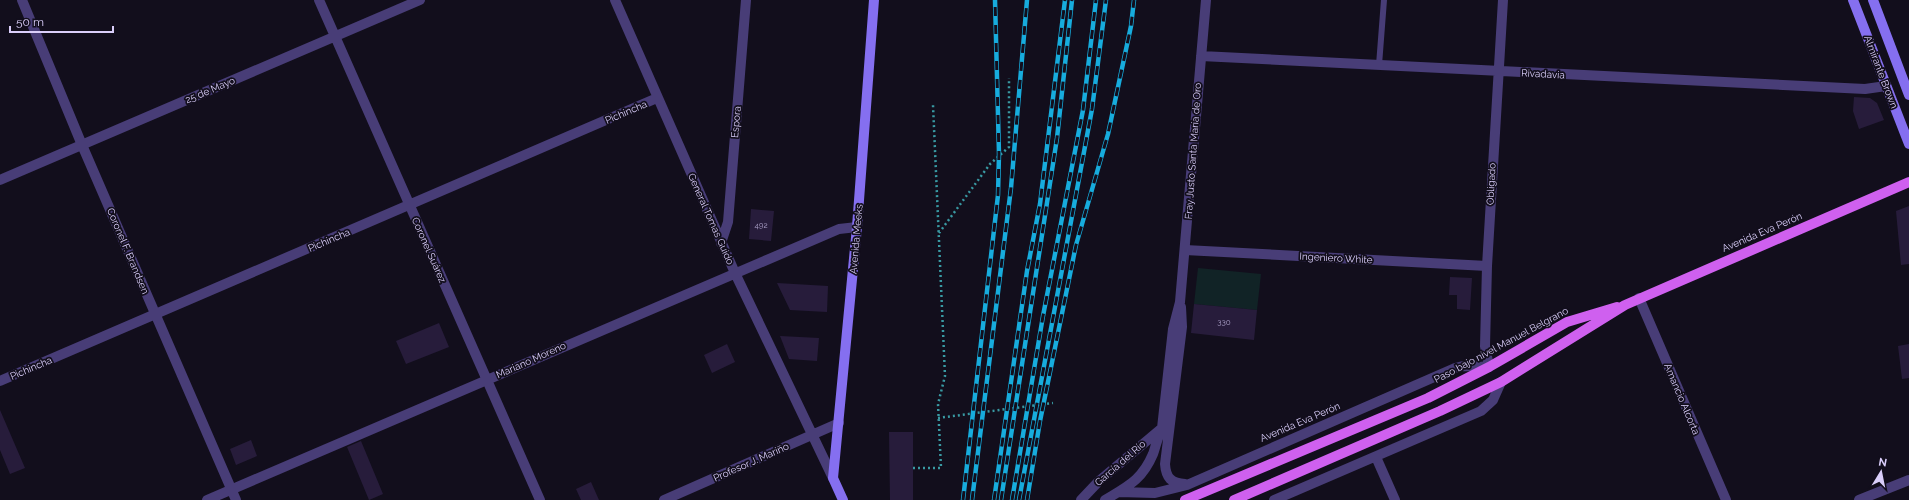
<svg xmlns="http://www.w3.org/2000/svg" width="1909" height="500" font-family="Raleway,sans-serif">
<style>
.green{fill:#112326}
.building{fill:#271c3b}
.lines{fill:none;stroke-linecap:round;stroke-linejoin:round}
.path{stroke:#399aa3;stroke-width:2.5;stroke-dasharray:2 3;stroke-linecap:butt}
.lane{stroke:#483d77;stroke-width:6}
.street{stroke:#483d77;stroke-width:10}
.secondary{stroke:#856ff0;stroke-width:10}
.primary{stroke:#cf60ef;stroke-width:10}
.rail-casing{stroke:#17acdd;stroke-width:4.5}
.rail{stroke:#120e1c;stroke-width:3;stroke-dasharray:9;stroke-linecap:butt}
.labels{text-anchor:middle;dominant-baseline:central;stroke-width:3.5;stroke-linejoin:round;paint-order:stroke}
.number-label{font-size:8px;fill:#ada2ca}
.street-label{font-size:10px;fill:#dacefa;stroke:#120e1c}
</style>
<rect width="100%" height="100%" fill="#120e1c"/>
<!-- green -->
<path class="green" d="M1198,268l63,6 -4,36 -63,-6z"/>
<!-- building -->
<path class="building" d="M1854,97l16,1 7,5 7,17 -25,9 -6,-18z
M1909,206v58l-8,1 -5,-54z
M751,209l23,2 -3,30 -22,-2z
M1450,277l22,1 -2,32 -13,-1v-14h-8z
M777,283l51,3 -1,26 -37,-2z
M1194,304l63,6 -3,30 -63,-7z
M439,323l10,24 -43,17 -10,-23z
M780,336l39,2 -2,23 -28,-2z
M727,344l8,18 -23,11 -8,-18z
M1909,344v34l-7,1 -4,-33z
M0,410l25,58 -15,6 -10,-24z
M889,432h24v68h-23z
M251,440l6,16 -21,9 -6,-16z
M361,441l22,53 -14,6 -22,-53z
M591,482l8,18h-18l-5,-11z"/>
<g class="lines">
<!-- path -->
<path class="path" d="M939,233l51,-69 19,-17v-69
M938,418l115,-15
M913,468h28l-3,-64 7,-28 -12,-271"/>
<!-- lane -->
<path class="lane" d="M1379,65l5,-65"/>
<!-- street -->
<path class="street" d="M22,0l60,145 154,355
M319,0l221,500
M615,0l120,273 98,205
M1201,56l664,33 21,-3
M0,180l420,-180
M721,243l7,-21 18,-222
M1185,250l302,16
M1639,298l87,202
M1181,307l1,20 -17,137c1,14 6,19 20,20
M0,381l657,-283
M1376,457l19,43
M1119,492l36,1 32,-8 268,-117 8,-2 26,1 -4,-21 2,-80 16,-266
M207,500l632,-271 18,-2
M664,500l175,-77
M1081,500l18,-19 63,-53 11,-99 7,-27 26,-302
M1105,500c23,-14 37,-20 48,-46 3,-8 5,-20 10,-26
M1274,500l207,-89 12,-11 8,-18
M1859,500l50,-20"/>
<!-- secondary -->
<path class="secondary" d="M1853,0l56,144
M1873,0l36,95
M843,500l-10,-22 24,-251 17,-227"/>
<!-- primary -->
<path class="primary" d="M1185,500l243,-102 61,-31 78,-45 50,-15
M1234,500l206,-89 61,-29 124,-77 284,-123"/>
<defs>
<path id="rail" d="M963,500l35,-305 1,-41 -4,-154
M972,500l39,-312 16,-188
M994,500l33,-229 13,-67 25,-204
M1001,500l56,-362 15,-138
M1012,500l31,-184 40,-206 13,-110
M1019,500l73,-391 14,-109
M1027,500l13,-79 36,-176 32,-111 23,-108 3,-26"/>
</defs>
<!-- rail casing -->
<use href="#rail" class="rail-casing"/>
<!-- rail -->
<use href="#rail" class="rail"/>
</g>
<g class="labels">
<!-- number labels -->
<g class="number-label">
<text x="761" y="225">492</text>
<text x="1224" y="322">330</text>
</g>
<!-- street labels -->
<g class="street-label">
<text transform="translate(1881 72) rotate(69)">Almirante Brown</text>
<text transform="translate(1543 74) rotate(3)">Rivadavia</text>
<text transform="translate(210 90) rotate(-23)">25 de Mayo</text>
<text transform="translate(626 112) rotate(-23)">Pichincha</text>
<text transform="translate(736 122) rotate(-85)">Espora</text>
<text transform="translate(1193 151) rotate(-86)">Fray Justo Santa María de Oro</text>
<text transform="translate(1491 184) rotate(-87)">Obligado</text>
<text transform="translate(711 219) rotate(66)">General Tomas Guido</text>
<text transform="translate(1762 232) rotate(-23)">Avenida Eva Perón</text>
<text transform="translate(856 239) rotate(-85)">Avenida Meeks</text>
<text transform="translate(329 240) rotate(-23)">Pichincha</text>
<text transform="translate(429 250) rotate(66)">Coronel Suárez</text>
<text transform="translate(128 251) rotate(67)">Coronel F. Brandsen</text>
<text transform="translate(1336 258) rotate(3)">Ingeniero White</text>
<text transform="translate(1501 345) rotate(-28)">Paso bajo nivel Manuel Belgrano</text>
<text transform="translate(531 360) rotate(-24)">Mariano Moreno</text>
<text transform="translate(31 368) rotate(-23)">Pichincha</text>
<text transform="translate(1682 399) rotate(67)">Amancio Alcorta</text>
<text transform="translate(1300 422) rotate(-23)">Avenida Eva Perón</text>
<text transform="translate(751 462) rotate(-24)">Profesor J. Mariño</text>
<text transform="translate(1120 463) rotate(-41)">García del Río</text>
</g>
</g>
<!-- north arrow -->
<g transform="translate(1881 472) rotate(10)" stroke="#120e1c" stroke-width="3" paint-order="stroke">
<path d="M0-3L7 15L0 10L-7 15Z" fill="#dacefa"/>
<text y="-6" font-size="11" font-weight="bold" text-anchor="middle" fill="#dacefa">N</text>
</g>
<!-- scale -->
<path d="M10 26v6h103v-6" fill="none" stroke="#dacefa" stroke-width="2"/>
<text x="16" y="26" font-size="12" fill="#dacefa" stroke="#120e1c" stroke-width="3" paint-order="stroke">50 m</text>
</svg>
